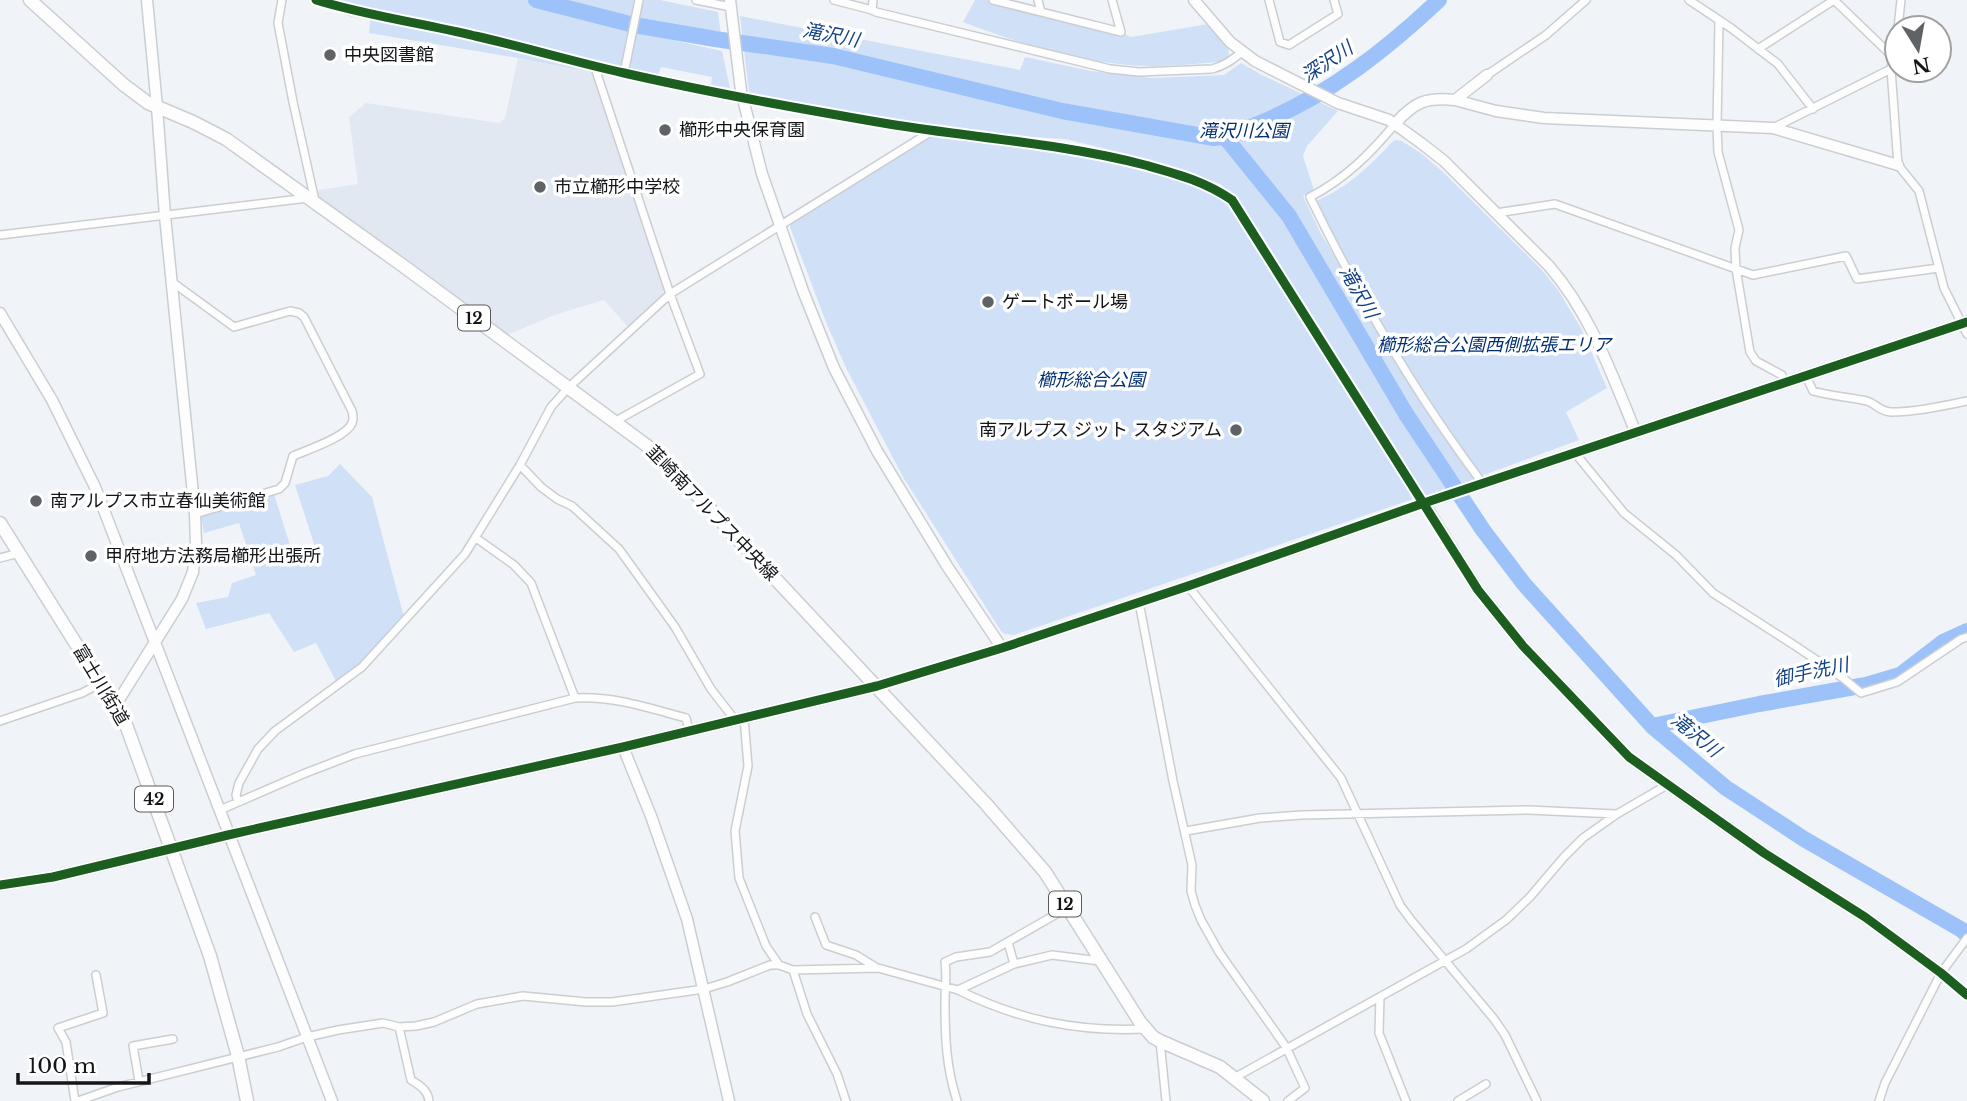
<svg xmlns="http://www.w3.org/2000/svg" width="1967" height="1101" font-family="'Libre Baskerville','Noto Sans JP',serif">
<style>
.built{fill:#e1e8f2}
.green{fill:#d0e0f7}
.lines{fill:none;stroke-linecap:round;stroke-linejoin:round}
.river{stroke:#9dc2f9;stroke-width:16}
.street-casing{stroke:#cbced1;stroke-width:10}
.secondary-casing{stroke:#cbced1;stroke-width:13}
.primary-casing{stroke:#cbced1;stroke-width:15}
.street{stroke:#fdfdfe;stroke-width:7}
.secondary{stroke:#fdfdfe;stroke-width:10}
.primary{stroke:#fdfdfe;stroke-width:12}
.cycleway-casing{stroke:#fff;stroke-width:13}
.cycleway{stroke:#1b5e20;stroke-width:9}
.poi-dot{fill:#606366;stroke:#fff;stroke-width:2.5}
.labels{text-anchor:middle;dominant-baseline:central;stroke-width:7;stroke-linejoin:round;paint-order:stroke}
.shield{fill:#fff;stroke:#5a5b5d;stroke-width:2}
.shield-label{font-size:16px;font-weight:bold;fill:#131518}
.poi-label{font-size:18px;fill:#131518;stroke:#fff;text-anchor:start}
.park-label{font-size:18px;font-style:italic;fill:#003072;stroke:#fff}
.street-label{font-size:18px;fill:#131518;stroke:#fff}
.water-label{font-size:19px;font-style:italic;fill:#124286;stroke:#fff}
</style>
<rect width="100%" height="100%" fill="#f0f4f8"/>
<!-- built -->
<path class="built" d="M518,58l74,15 72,217 -3,8 -33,29 -24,-27 -50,15 -49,21 -190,-136 -2,-9 45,-7 -9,-67 17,-14 133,20 6,-5z"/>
<!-- green -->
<path class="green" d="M316,0h220l78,20 18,13 -8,40z
M558,0h76l-3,18z
M640,0h20l58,12 3,24 -83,-16z
M975,0h11l135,32 10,5 77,-13 20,22 1,9 -5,6 -7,1c-33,3 -65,6 -98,2 -49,-5 -110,-24 -156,-42z
M740,16l280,54 5,-13 66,14 61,7 72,-3 17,-12 21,12 76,36 -31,35 -4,10 11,34 -11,6 17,36 94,157 61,90 -50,17 -171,-273 -20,-29 -14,-10 -15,-6 -77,-21 -22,-8 -40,-10 -65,-4 -184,-27 -68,-16z
M371,17l101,20 120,30 2,6 -76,-15 -149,-25z
M636,32l86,19 8,37 -19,-3 1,-8 -51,-10 -3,8 -29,-6z
M935,134l131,18 65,13 74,21 22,16 97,147 90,145 -1,5 -399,136 -9,-1 -4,-3 -98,-154 -57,-109 -20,-46 -36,-95 1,-5z
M1396,140l6,1 20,13 22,19 97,96 17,21 23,38 26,60 -41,24 13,28 -98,36c-21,-32 -42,-62 -63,-93 -37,-59 -72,-119 -102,-182 31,-13 54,-35 76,-59z
M340,464l32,33 33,124 -67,64 -22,-42 -22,9 -25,-39 -63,16 -10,-26 32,-6 4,-14 24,-8 -17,-52 -35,10 -3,-17 73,-22 21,67 22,-8 -22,-68 33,-9z"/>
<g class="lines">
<!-- river -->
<path class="river" d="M536,0l98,25 81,14 118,17 229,55 152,27c18,-2 35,-9 51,-17 66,-28 122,-72 174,-121
M1225,137l64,79 117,198 77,116 41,54 128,142 74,62 14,9 64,42 158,91 5,5
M1652,726l107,-22 107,-19 34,-10 43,-33 24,-11"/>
<defs>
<path id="street" d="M282,0l-4,23 15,79 22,99
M316,0l34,11 124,24 150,38 158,33 111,19 171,24 53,9 80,22 10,4 25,16 192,303
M696,0l35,7
M834,0l38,10
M873,0l-1,10 4,2 234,57 29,3 73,-3c12,-3 20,-9 30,-17
M993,0l128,32 -9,-32
M1038,0l3,12
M1269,0l11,42 9,3 49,-31 -4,-14
M1689,0l42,28 47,36 35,45
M1834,0l58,56
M1719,20l-2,106 1,26 21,78 -4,18 1,21 14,83 6,9 26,14 3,8
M1898,28l3,-28
M1897,31l-6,38 7,96 21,26 25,97 23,46
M1758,49l76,-49
M594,65l76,229 30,80 -86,48
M624,73l15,-73
M1487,75l59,-40 40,-35
M1395,124c-25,30 -50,55 -85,73 48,99 107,199 173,287
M1773,128l118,-59
M1496,213l59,-9 198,71 93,-19 11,23 82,-11
M0,235l308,-37
M172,282l62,45 56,-16 9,2 5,4 48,94c1,5 2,7 0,12 -5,14 -45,27 -59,33l-8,27 -6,6 -84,25
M1806,376l7,15c18,5 35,6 54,10 10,3 11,10 24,11 25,0 51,-6 76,-11
M1575,453l49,60 52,42 37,38 84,54 46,31 18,15 36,-11 64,-43 6,-2
M520,465l21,22 16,12 15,7 47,43 56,78 36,62 24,31
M476,538l38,27 17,18 44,115
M0,558l19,-5
M1188,586l153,192 59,127 11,15 83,99 11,16 32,66
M1139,602l34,179 19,84 -1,26 4,14 6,15 18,32 67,95 19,41 -17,13
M744,718l4,48 -13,65 4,47 27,68 13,19 14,5 85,-2 80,22 56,-26 38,-9 48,6
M0,721l82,-28 19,-10
M238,802l-2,-7 3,-12 19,-34 17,-18 87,-64 103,-113 55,-89 31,-58 17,-19 102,-94 262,-163
M220,810l83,-36 52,-20 220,-56c39,-2 74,10 111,20l3,13
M1186,831l74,-13 42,-3 226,-5 88,4
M815,917l11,28 30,10 21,13
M1008,942l6,22
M793,970l14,44 30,60 9,27
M1941,973l26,22
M958,990c61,30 118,42 187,39
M1380,997l-1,36 27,68
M399,1027l12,53c8,5 17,10 18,21
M1160,1041l6,60
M1234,1078l232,-129 40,-29 24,-23 34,-40 19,-19 34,-24 50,-29
M139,1081l-6,-35 40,-7
M75,1101l-9,-59 -8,-14 45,-15 -7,-38
M78,1101l40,-14 160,-40 29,-10 31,-7 45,-7 16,4 17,-1 18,-4 43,-18 46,-8 63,6h26l92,-13 23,-7 43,-17h9
M957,1101c-11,-34 -12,-64 -12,-100 0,-13 2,-25 0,-39l11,-5 34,-5 77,-44
M1458,1101l28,-17
M1879,1101l6,-18 56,-110 26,-35"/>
<path id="secondary" d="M730,0l11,91 21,83 41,117 31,77 43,83 70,115 55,82
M1194,0l36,42 25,19 83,42 51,17 32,23 23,18 105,105c43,50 62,107 87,167
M1455,100l41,11 48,7 229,10 125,37
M1395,124c19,-22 31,-27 60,-24l32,-25
M0,313l52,87 43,87 237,614
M1424,503l54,87 45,56 106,111 135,96 101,64 76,56
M115,706l67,-107 11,-27 3,-28 -1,-30 -30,-298 -8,-109 -10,-107
M623,747l28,69 36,103 42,182
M0,885l53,-8 175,-42 395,-88 254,-61 125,-38 186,-62 236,-83 543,-181"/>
<path id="primary" d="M30,0l94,85 24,18 45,19 33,17 176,126 248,183 17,15 319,341 59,68 95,150 13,15 7,4 60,26 43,34
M0,523l125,199 85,234 28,100 9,45"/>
</defs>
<!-- street casing -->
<use href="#street" class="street-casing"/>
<!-- secondary casing -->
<use href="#secondary" class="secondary-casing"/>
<!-- primary casing -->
<use href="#primary" class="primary-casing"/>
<!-- street -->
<use href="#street" class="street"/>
<!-- secondary -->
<use href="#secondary" class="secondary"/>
<!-- primary -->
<use href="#primary" class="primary"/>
<defs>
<path id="cycleway" d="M316,0c52,16 106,23 159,36 50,11 99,26 149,37 88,20 176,36 265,51 85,14 172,19 256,41 32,9 59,16 87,35l246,390 45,56 106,111 135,96 101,64 76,56 26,22
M0,885l53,-8 175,-42 395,-88 254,-61 125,-38 186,-62 236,-83 543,-181"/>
</defs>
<!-- cycleway casing -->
<use href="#cycleway" class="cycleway-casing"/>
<!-- cycleway -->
<use href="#cycleway" class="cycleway"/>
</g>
<!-- markers -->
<g class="poi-dot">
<circle cx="330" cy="55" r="7"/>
<circle cx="665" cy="130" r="7"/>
<circle cx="540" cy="187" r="7"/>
<circle cx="988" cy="302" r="7"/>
<circle cx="1236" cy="430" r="7"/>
<circle cx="36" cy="501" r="7"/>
<circle cx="91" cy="556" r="7"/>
</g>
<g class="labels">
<!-- shield labels -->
<g class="shield">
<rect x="458" y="305.5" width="32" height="25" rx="5"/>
<rect x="135" y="786.5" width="38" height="25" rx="5"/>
<rect x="1049" y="891.5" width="32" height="25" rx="5"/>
</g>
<g class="shield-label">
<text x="474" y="318">12</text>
<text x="154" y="799">42</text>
<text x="1065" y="904">12</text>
</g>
<!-- poi labels -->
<g class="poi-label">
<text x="344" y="55">中央図書館</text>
<text x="679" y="130">櫛形中央保育園</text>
<text x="554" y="187">市立櫛形中学校</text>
<text x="1002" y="302">ゲートボール場</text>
<text x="1222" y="430" text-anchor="end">南アルプス ジット スタジアム</text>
<text x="50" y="501">南アルプス市立春仙美術館</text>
<text x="105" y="556">甲府地方法務局櫛形出張所</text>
</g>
<!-- park labels -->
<g class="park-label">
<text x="1244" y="131">滝沢川公園</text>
<text x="1494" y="345">櫛形総合公園西側拡張エリア</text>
<text x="1091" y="380">櫛形総合公園</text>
</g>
<!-- street labels -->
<g class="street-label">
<text transform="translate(712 513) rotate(46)">韮崎南アルプス中央線</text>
<text transform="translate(101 685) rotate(59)">富士川街道</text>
</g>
<!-- water labels -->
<g class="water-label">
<text transform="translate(831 35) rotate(11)">滝沢川</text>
<text transform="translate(1327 62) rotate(-34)">深沢川</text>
<text transform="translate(1359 292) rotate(60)">滝沢川</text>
<text transform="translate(1811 672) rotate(-12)">御手洗川</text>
<text transform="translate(1696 735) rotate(39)">滝沢川</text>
</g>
</g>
<!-- north arrow -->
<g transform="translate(1918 49) rotate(169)"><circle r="33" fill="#ffffff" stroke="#a1a1a3" stroke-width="2"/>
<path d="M0-5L12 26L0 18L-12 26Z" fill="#606366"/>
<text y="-10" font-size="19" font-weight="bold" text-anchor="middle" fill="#131518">N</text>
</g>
<!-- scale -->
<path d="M18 1073v10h131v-10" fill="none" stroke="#131518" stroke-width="3.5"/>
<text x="28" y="1073" font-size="21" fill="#131518" stroke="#ffffff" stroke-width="5" paint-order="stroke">100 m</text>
</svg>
